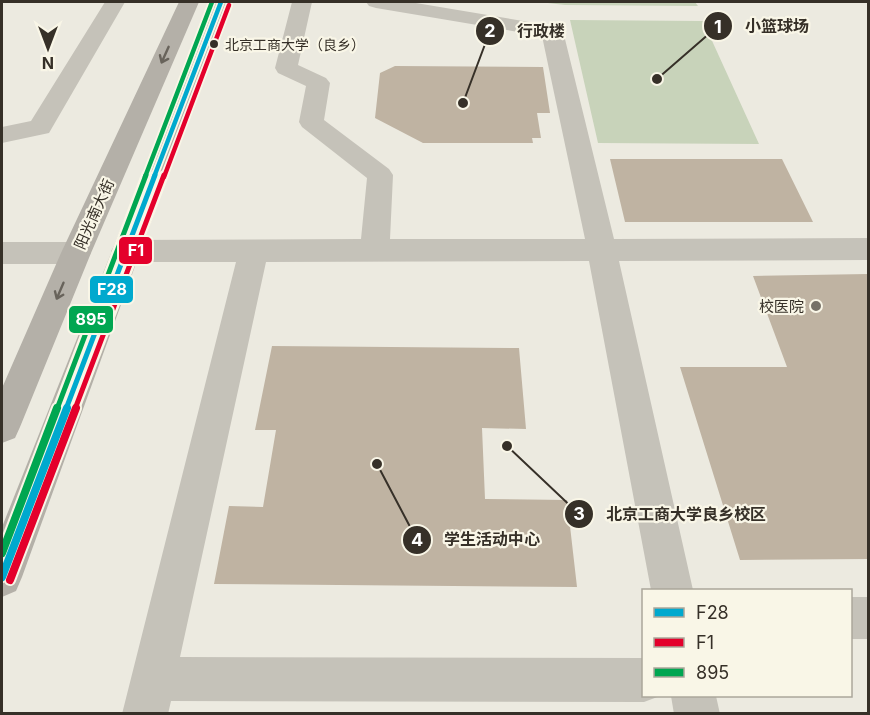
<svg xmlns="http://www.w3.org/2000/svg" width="870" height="715" font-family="Inter,'Noto Sans SC',sans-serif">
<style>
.green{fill:#c8d3ba}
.building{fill:#bfb3a2}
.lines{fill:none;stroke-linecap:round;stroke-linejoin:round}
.minor{fill:#c5c2b9;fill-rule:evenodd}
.primary{fill:#b4b0a8;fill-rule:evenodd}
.bus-1-far2-casing{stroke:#f9f6e7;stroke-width:8}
.bus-1-far1-casing{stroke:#f9f6e7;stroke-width:10}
.bus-1-casing{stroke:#f9f6e7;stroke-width:12}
.bus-2-far2-casing{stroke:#f9f6e7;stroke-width:8}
.bus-2-far1-casing{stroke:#f9f6e7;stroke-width:10}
.bus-2-casing{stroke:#f9f6e7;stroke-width:12}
.bus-3-far2-casing{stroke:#f9f6e7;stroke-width:8}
.bus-3-far1-casing{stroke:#f9f6e7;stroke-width:10}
.bus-3-casing{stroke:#f9f6e7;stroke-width:12}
.bus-1-far2{stroke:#00a9ce;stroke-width:4.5}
.bus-1-far1{stroke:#00a9ce;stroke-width:5}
.bus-1{stroke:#00a9ce;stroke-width:8}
.bus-2-far2{stroke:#e4002b;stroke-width:4.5}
.bus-2-far1{stroke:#e4002b;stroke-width:5}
.bus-2{stroke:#e4002b;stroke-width:8}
.bus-3-far2{stroke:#00a651;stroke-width:4.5}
.bus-3-far1{stroke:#00a651;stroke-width:5}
.bus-3{stroke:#00a651;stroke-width:8}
.oneway{stroke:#68635b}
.bus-dot{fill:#363028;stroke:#f9f6e7;stroke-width:2}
.poi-dot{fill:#767168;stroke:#f9f6e7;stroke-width:2}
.labels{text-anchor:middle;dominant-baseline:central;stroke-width:4.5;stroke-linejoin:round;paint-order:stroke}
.bus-label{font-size:14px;fill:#363028;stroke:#f9f6e7;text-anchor:start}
.street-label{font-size:15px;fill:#363028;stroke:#f9f6e7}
.poi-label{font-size:15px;fill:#363028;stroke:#f9f6e7;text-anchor:end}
.leader{fill:none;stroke:#363028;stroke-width:2}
.callout-dot{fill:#363028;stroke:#f9f6e7;stroke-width:2}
.mark-label{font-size:18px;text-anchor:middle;font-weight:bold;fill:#fff}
.callout-label{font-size:16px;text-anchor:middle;font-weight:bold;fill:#363028;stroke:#f9f6e7;stroke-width:4.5;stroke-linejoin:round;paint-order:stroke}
.line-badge{stroke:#f9f6e7;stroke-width:2}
.badge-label{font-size:16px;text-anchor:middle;font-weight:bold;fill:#fff}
</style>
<rect width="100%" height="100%" fill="#eceae0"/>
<!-- green -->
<path class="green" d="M539,2h156l3,4 -133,-1z
M570,20l133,1 56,123 -161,-1z"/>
<!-- building -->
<path class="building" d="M395,66l148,1 7,46h-13l4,25h-9l1,5h-110l-48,-25 5,-45z
M610,159h172l31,63h-188z
M868,274v285l-128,1 -60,-193h107l-34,-91z
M272,346l247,2 7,81 -44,-1 3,71 82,1 10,87 -363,-3 15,-78 34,1 13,-77h-21z"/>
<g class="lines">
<!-- minor -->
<path class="minor" d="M105,2h20l-76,131 -47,10v-16l29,-6z
M292,2h20l-14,63 28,13 4,5 -6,37 65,49 4,6 -3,64h195l-43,-203 -166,-28 -7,-2 -3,-4h44l149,25 4,4 51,208 254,-1v22l-249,1 74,329h-42l-62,-329 -323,1 -86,395 464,1v38h16l-16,6 -473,-1 -3,13h-46l114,-452h-110l-10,-3 -5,-8 5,-8 10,-3 235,-1 6,-61 -65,-51 -3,-5 7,-36 -28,-13 -3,-5z
M2,242h74l10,3 5,8 -5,8 -10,3h-74z
M850,597h18v42h-18z
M671,696h45l4,18h-46z"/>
<!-- primary -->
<path class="primary" d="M179,2h20l-108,251 -71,174 -5,11 -13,5v-55l59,-135z
M211,2h20l-209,575 -6,14 -14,6v-70z"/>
<defs>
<path id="bus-1-far2" d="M154,177l67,-175"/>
<path id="bus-1-far1" d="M66,409l89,-234"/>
<path id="bus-1" d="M2,577l65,-169"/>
<path id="bus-2-far2" d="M164,177l65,-172"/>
<path id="bus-2-far1" d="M75,409l89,-234"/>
<path id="bus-2" d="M10,580l66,-172"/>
<path id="bus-3-far2" d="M145,177l67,-175"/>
<path id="bus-3-far1" d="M57,409l89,-234"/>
<path id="bus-3" d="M2,553l55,-145"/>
</defs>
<!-- bus-1-far2 casing -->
<use href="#bus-1-far2" class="bus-1-far2-casing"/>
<!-- bus-1-far1 casing -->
<use href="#bus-1-far1" class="bus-1-far1-casing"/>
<!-- bus-1 casing -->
<use href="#bus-1" class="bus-1-casing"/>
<!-- bus-2-far2 casing -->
<use href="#bus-2-far2" class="bus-2-far2-casing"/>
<!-- bus-2-far1 casing -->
<use href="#bus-2-far1" class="bus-2-far1-casing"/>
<!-- bus-2 casing -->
<use href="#bus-2" class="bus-2-casing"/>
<!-- bus-3-far2 casing -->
<use href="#bus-3-far2" class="bus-3-far2-casing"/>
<!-- bus-3-far1 casing -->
<use href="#bus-3-far1" class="bus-3-far1-casing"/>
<!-- bus-3 casing -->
<use href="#bus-3" class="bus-3-casing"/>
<!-- bus-1-far2 -->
<use href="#bus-1-far2" class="bus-1-far2"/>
<!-- bus-1-far1 -->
<use href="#bus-1-far1" class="bus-1-far1"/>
<!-- bus-1 -->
<use href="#bus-1" class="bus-1"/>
<!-- bus-2-far2 -->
<use href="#bus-2-far2" class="bus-2-far2"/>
<!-- bus-2-far1 -->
<use href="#bus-2-far1" class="bus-2-far1"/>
<!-- bus-2 -->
<use href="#bus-2" class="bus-2"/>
<!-- bus-3-far2 -->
<use href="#bus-3-far2" class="bus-3-far2"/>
<!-- bus-3-far1 -->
<use href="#bus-3-far1" class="bus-3-far1"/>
<!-- bus-3 -->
<use href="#bus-3" class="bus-3"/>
</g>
<!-- one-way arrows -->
<defs><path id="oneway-shaft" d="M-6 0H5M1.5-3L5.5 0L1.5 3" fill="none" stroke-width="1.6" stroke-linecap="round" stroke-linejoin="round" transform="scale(1.5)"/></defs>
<g class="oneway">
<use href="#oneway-shaft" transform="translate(165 55) rotate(114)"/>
<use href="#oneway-shaft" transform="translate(60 291) rotate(113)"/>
</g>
<!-- markers -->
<circle class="bus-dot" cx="214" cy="44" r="5"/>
<circle class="poi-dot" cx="816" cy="306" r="6"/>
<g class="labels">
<!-- bus labels -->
<g class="bus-label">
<text x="225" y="44">北京工商大学（良乡）</text>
</g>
<!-- street labels -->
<g class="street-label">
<text transform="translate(94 214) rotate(-66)">阳光南大街</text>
</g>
<!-- poi labels -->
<g class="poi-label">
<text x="804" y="306">校医院</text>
</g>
</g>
<!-- callouts -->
<path class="leader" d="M657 79L718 26M463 103L490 31M507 446L579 514M377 464L417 540"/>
<g class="callout-dot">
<circle cx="657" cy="79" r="6"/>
<circle cx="463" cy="103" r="6"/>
<circle cx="507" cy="446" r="6"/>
<circle cx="377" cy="464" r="6"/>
<circle cx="718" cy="26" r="15"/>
<circle cx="490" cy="31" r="15"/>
<circle cx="579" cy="514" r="15"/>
<circle cx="417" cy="540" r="15"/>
</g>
<g class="mark-label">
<text x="718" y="33">1</text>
<text x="490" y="37">2</text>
<text x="579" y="520">3</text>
<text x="417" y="546">4</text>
</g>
<g class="callout-label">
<text x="777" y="32">小篮球场</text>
<text x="541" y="37">行政楼</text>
<text x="686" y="520">北京工商大学良乡校区</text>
<text x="492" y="545">学生活动中心</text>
</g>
<g class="line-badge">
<rect x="118" y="236" width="35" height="29" rx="6" fill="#e4002b"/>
<rect x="89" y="275" width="45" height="29" rx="6" fill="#00a9ce"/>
<rect x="68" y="305" width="46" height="29" rx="6" fill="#00a651"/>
</g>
<g class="badge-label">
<text x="136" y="256">F1</text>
<text x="112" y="295">F28</text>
<text x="91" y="325">895</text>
</g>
<!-- border -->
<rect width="870" height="715" fill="none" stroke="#363028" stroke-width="6"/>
<!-- legend -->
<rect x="642" y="589" width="210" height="108" fill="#f9f6e7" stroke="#aba79b" stroke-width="1.5"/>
<rect x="654" y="608" width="30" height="9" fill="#00a9ce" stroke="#aba79b" stroke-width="1.5"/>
<text x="696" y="619" font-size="18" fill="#363028">F28</text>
<rect x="654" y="638" width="30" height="9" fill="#e4002b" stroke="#aba79b" stroke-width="1.5"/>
<text x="696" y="649" font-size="18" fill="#363028">F1</text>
<rect x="654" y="668" width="30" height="9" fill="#00a651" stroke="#aba79b" stroke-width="1.5"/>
<text x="696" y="679" font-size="18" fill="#363028">895</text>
<!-- north arrow -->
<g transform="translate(48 48) rotate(180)" stroke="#f9f6e7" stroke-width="4.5" paint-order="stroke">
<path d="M0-4.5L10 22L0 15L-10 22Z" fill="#363028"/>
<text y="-9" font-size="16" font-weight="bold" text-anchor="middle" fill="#363028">N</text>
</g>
</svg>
